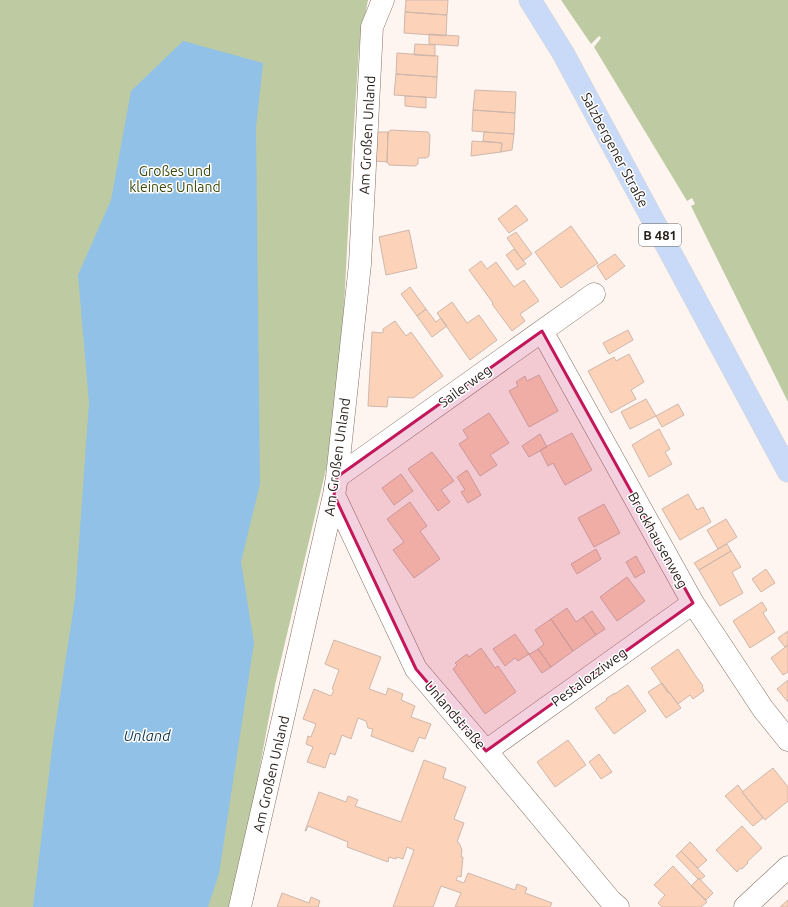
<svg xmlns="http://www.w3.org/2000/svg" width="788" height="907" font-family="Ubuntu,sans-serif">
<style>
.green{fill:#becba2}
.water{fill:#91c1e6}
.building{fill:#fcd2b9;stroke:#ceb7ab}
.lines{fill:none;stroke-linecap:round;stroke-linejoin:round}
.minor-casing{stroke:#847064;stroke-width:23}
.primary-casing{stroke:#d8d6d6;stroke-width:23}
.minor{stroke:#fff;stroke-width:22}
.primary{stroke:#c8daf7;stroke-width:22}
.marked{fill:#c2185b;fill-opacity:0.2;stroke:#c2185b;stroke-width:3;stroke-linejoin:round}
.labels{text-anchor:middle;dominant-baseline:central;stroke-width:3;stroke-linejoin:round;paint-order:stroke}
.shield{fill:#fff;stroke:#67625e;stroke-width:1}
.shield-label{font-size:13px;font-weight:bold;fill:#261e19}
.street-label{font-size:14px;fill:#261e19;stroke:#fff}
.park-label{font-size:14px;fill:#3b490d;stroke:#fff}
.water-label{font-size:15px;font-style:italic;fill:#113650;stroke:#fff}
</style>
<rect width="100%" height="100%" fill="#fff5f0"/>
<!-- green -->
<path class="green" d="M0,0h368l-9,48 -7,107 -12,228 -9,65 -56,237 -41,222h-234z
M561,0h227v402l-97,-196 4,-2 -3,-6 -5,3 -93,-154 7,-9 -2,-2 -8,8z"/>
<!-- water -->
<path class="water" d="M183,41l80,22 -7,65 4,356 -19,78 13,81 -35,231 -11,33h-175l20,-166 22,-142 14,-196 -11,-128 33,-75 20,-109z"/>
<!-- building -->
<path class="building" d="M406,0h42l-1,15 -42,-3z
M405,12l42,3 -1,21 -42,-3z
M429,34l30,2 -1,10 -29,-2z
M415,44l20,1v11l-21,-1z
M397,53l41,3 -1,21 -41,-3z
M396,74l41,3 -1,21 -42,-3z
M475,90l41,2 -1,21 -42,-3z
M405,96l21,1v11l-21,-2z
M473,110l42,3 -1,21 -42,-3z
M391,130l37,2 2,3 -1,21 -3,2h-8v6l-3,2 -26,-1 -2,-3 1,-30z
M376,132h12l-1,30 -12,-1z
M484,132l30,2 -2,16 -11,2 1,-9 -19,-2z
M472,141l30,2 -1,9 -30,4z
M516,205l12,15 -19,13 -11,-14z
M571,226l27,37 -37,25 -26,-36z
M409,230l8,38 -31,7 -7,-38z
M516,232l16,22 -9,7 -16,-23z
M514,249l12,15 -9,6 -11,-15z
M615,254l10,12 -19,14 -9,-14z
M481,261l6,8 9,-7 18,25 10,-7 15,21 -19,13 5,7 -13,10 -20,-27 1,-1 -24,-33z
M410,287l16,22 -9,7 -16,-22z
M452,302l15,21 12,-8 18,25 -27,20 -33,-47z
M426,309l10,13 5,-4 6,8 -15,11 -15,-21z
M395,321l11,15 5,-4 32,44 -30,22 -25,-1 -1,10 -19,-1 4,-74 11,1v-4z
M628,330l5,10 -24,14 -6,-11z
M629,354l15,28 -13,8 5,9 -25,14 -23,-42 26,-14 2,4z
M539,375l19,36 -29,16 -20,-36 9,-5 -2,-4 9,-6 2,5z
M646,399l10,17 -26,13 -9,-17z
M678,404l6,11 -22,12 -6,-11z
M489,413l20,30 -19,12 7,10 -17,11 -21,-32 9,-6 -5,-8z
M659,429l11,20 -5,3 7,12 -23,13 -17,-32z
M572,433l20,37 -27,15 -12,-22 -5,3 -8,-16z
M540,434l7,13 -18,10 -7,-11z
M432,452l22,29 -13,9 9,12 -12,9 -30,-42z
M467,470l14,25 -13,8 -7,-11 4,-2 -8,-13z
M401,474l12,17 -19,14 -12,-17z
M688,494l9,16 6,-3 8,15 -31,18 -18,-31z
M410,502l17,24 -7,5 20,28 -26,19 -21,-28 11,-8 -17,-23z
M604,504l16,29 -26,14 -16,-29z
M726,519l11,18 -19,12 -11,-19z
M727,544l4,7 -32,19 -5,-7z
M596,549l5,10 -24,15 -6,-10z
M731,551l10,16 -9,5 11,21 -23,13 -21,-36z
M636,556l9,16 -10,6 -9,-16z
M766,569l9,14 -14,9 -9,-13z
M627,577l18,24 -4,3 -24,17 -17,-24z
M762,602l5,8 -4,3 12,19 -25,16 -17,-27z
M567,608l9,14 7,-5 13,18 -23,16 -22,-32z
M592,611l13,18 -9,6 -13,-18z
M551,619l22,32 -22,16 -13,-18 6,-5 -9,-14z
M788,631v14l-3,2 -7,-9z
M515,634l14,20 -11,7 -3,-3 -10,8 -12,-17z
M334,640l47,17 -12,32 17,6 2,-7 15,6 -2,6 14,6 -4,11 20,7 -6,15 -6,-2 -6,15 -42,-16 2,-7 -5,-1 -2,-7 -8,-3 -7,21 -9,-4 -7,20 -5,-2 -5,15 -18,-6 6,-15 -7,-3 2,-8 3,1 5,-13 -13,-5 11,-30 17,7 3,-6 -2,-1 7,-19 -14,-6z
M788,645v27l-5,3 -12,-17z
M481,648l14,20 3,-2 18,26 -31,22 -32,-45 4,-4 -2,-2 12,-9 2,3z
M538,649l13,18 -9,6 -14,-20 2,1z
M678,649l17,26 8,11 -1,1 2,4 -11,8 -3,-4 -12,9 -9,-12 -1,1 -17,-25z
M788,680v22l-11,-13z
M662,683l19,25 -15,10 -18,-26z
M628,685l18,26 -32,23 -19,-26 12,-8 -1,-1 1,-1 8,-5v1z
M568,740l18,25 -31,22 -18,-25z
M599,754l13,18 -11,7 -12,-17z
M424,760l22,8 -3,10 23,9 -12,32 10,4 -7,19 2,1 3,7 -1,7h2l-2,20 -3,-1 -2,4 8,3 4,-10 47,17 2,-6 10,4 -2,5 27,10 -2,4h-95l6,-14 -20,-7 -8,21h-40l21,-57 -7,-3 -4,12 -6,-2 -1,2 -7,-2 -1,5 -41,-15 1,-5 -40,-16 -2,5h-1l14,-39 27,10 2,-6 10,4 -3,6 46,16z
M773,768l15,19v14l-23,19 -23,-28z
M738,785l5,7h-1l21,26 -10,8 -28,-30z
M742,826l20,22 -15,14 1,1 -6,6 -2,-1 -3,4 -21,-22z
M690,842l17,18 -9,8 -17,-17z
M681,851l24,25 -5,4 -1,-2 -1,1 -22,-23z
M673,866l34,36 -6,5h-39l-4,-4 7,-8 -11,-10z
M699,878l14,15 -7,7 -15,-14z
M282,893l27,10 2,-6 9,4 -2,6h1h-42z
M788,900v7h-8z"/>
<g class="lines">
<defs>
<path id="minor" d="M542,331l151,272 70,106 25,31
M337,477l257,-183
M334,495l82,174 70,82 125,150 7,6
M486,751l207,-148
M240,907l94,-412 3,-18 23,-213 12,-237 11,-27
M745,907l43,-40"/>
<path id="primary" d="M530,0l33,53 225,418"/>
</defs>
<!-- minor casing -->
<use href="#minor" class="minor-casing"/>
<!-- primary casing -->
<use href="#primary" class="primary-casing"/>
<!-- minor -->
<use href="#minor" class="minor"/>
<!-- primary -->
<use href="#primary" class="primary"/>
</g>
<!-- marked area -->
<path class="marked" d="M542,331l151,272 -207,148 -70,-82 -82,-174 3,-18z"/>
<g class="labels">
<!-- shield labels -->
<rect class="shield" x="639" y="224" width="42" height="22" rx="3"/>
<g class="shield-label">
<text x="660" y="235">B 481</text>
</g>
<!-- street labels -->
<g class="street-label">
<text transform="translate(367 135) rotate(-87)">Am Großen Unland</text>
<text transform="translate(615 150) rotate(62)">Salzbergener Straße</text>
<text transform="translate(465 386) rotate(-36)">Sailerweg</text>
<text transform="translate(337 457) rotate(-82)">Am Großen Unland</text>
<text transform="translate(658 540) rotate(61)">Brockhausenweg</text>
<text transform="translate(589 677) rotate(-36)">Pestalozziweg</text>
<text transform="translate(455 715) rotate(49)">Unlandstraße</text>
<text transform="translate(271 774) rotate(-77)">Am Großen Unland</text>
</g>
<!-- park labels -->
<g class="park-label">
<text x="175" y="171">Großes und<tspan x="175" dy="16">kleines Unland</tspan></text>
</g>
<!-- water labels -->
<g class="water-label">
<text x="147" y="735">Unland</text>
</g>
</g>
</svg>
